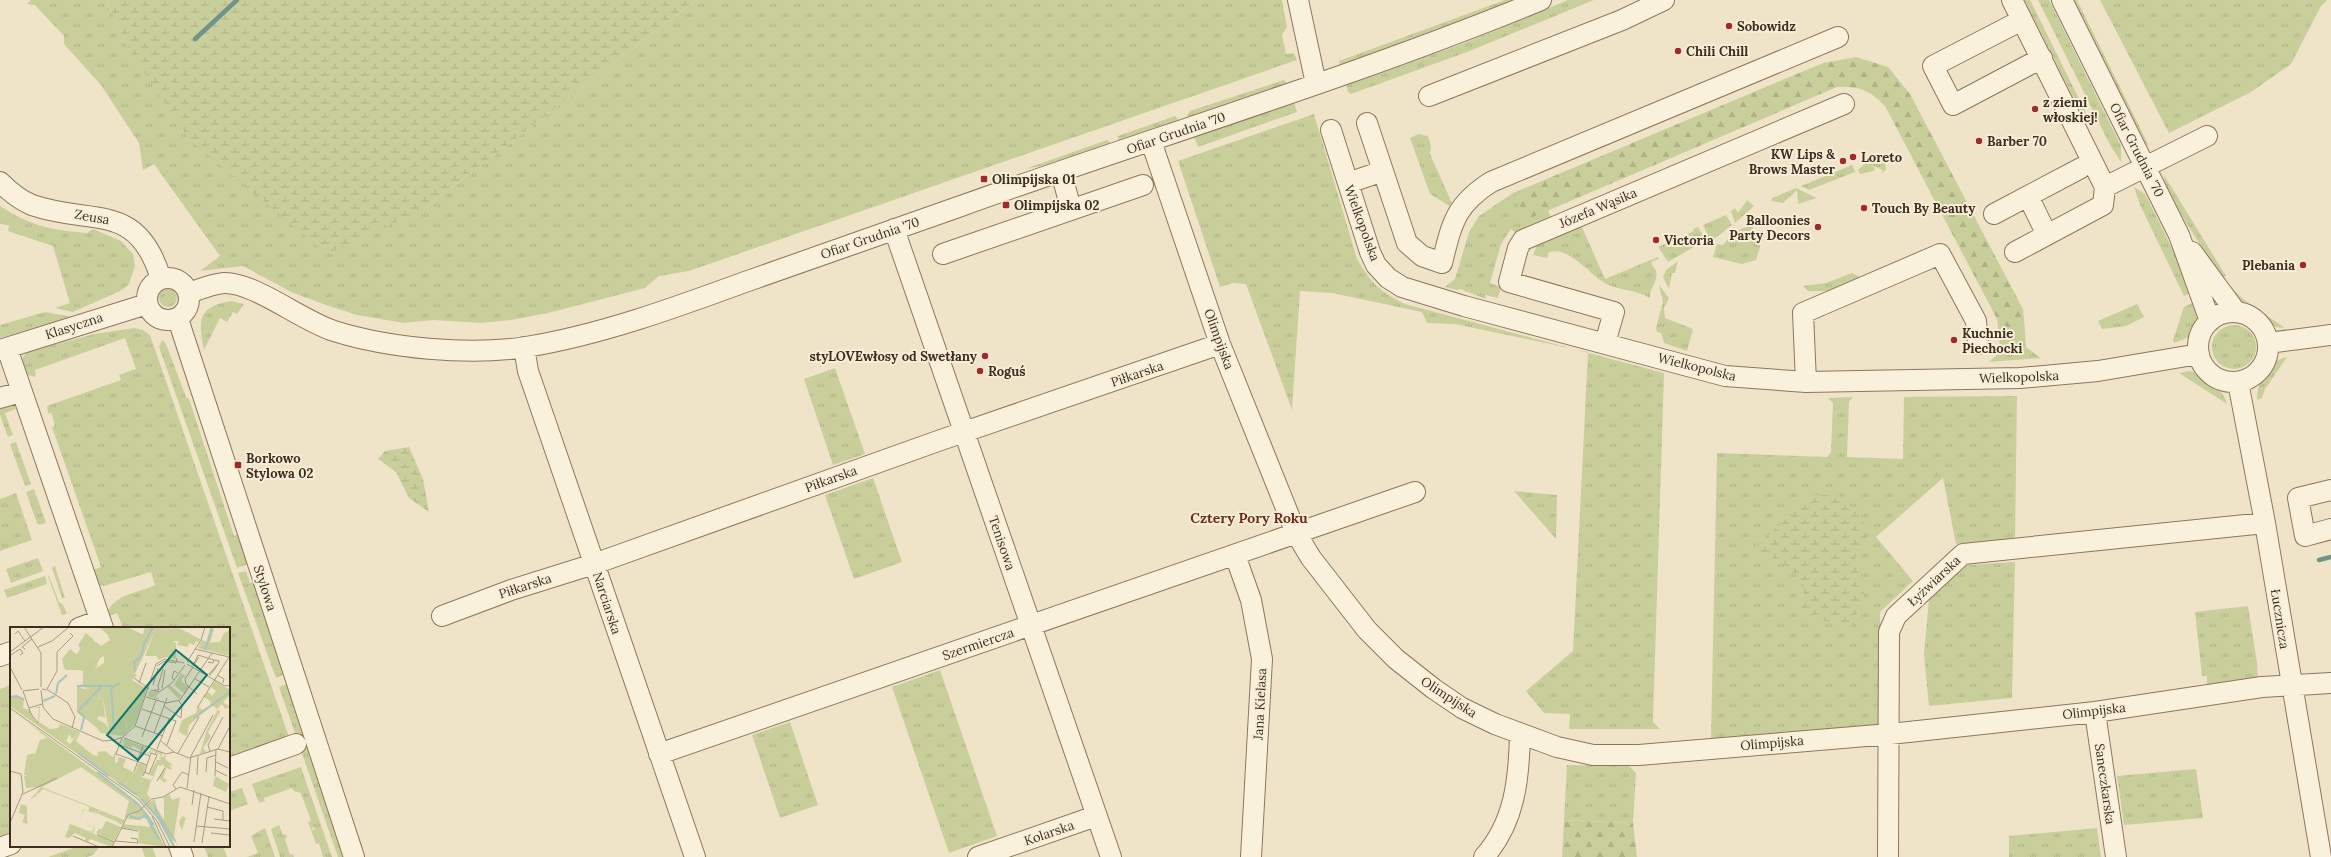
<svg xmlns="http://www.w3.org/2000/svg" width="2331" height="857" font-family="Lora,serif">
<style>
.grass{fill:url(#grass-tufts)}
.forest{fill:url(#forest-firs)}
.wetland{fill:url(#wetland-marsh)}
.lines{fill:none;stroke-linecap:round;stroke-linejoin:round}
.stream{stroke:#6f938a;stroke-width:4.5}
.minor-casing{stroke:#8d765c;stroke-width:22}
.minor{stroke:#faf1dc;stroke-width:20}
.poi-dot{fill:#9e2a2b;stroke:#f7eed8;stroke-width:1.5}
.labels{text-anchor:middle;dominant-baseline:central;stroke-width:4;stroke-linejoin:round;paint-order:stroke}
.poi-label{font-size:13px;font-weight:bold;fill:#3d2e20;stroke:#f7eed8;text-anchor:start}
.street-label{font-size:13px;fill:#3d2e20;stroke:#f7eed8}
.neighbourhood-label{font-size:14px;font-weight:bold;fill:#6b2e1e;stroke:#f7eed8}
.inset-river{fill:none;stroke:#a9c4bc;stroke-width:2}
.inset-road{fill:none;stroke:#a89b85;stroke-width:1}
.view{fill:#0f766e;fill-opacity:0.15;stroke:#0f766e;stroke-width:2}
.inset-edge{fill:none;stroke:#3d2e20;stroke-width:2}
</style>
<defs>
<pattern id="grass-tufts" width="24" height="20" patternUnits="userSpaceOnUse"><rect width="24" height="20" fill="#c9cf9b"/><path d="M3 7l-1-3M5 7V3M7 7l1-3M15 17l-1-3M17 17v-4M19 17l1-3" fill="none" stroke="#aeb285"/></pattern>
<pattern id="forest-firs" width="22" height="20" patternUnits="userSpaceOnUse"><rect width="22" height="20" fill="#c9cf9b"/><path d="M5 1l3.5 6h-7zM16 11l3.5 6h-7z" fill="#aeb285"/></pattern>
<pattern id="wetland-marsh" width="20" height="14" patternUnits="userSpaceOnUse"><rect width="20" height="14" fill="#c9cf9b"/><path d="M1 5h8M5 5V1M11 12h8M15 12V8" fill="none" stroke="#aeb285"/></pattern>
</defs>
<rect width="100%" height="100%" fill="#f0e4c8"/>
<!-- grass -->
<path class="grass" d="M31,0h76l20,47 297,162 272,-209h586l5,27 -5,8 4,19 8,-1 3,7 -608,211 -30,5 -14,12 -97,25 -37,7 -30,3 -48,-3 -29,3 -47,-8 -34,-11 -32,-12 -48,-26 -43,5 20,-15 -66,-92 -11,6 -4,-27 -38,-58 -37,-41v-8l-29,-31 -8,-1z
M1505,0h13l-178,66 -1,-5z
M1568,0h26l-127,52 -116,42 -3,-2 -2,-8 116,-40z
M2024,0h6l57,115 -3,1 -4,-5z
M2038,0h11l72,146v16l-11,-17z
M2072,0h5l72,146 -8,-6z
M2100,0h227l-6,6 -30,58 -40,28 -82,41z
M1284,80l4,4 -100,34 -1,-3 3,-4z
M1294,102l3,10 -99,35 -4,-10z
M1314,114l43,145c15,25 22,32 48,45l259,69 -11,349 7,7h-91l1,-15 -26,-1 -18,-22 47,-40 15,-299 -133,-28 -28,-1 -5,-11 -90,-19 -32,-2 -8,119 -46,-126 -13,-1 -13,4 -42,-126z
M1175,116l5,5 -62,20v-5z
M1418,134l10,2 3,10 -1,8 22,49 -2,3 -20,-12 -20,-56z
M1107,140l5,4 -55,19 -32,6z
M1875,156l10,4 1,10 -6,4 3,-4 -12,-5 4,3 -1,3 -14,3 -2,-4 13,-13z
M1852,165l3,7 -46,18 -8,-4z
M2164,175l62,101 -5,2 -56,-89z
M2134,187l11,7 49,98 -10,4 -44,-91z
M1796,188l21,10 -19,6 -1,-14 -14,13 -12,-2 1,-3z
M1513,193l13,26 22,-9 4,11 -32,16 -9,-8 -10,15 -11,39 11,4 -3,11 -13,-3 1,4 -26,-10 -3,1 -12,-3 10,-8 14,-47 10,-16z
M1747,200l7,6 -19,17 -4,-12 4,-3 3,5z
M0,206c30,20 52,24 87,27l6,-4 28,12 12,13 2,12 -6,18 -7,6 -49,22 -18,-4 15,-5 -17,-57 -45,-15 1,-6 -9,-1z
M1726,215l6,10 -18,14 -5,-1 -6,-13z
M1581,225l24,54 53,-22 1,2 -8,3c1,4 4,6 5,9 3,10 -7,17 -6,27 -15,-9 -33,-7 -47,-16 -16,-10 -33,-35 -54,-30l-2,6 -14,-3 3,-7 -3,-5z
M1752,225l8,22 -4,13 -14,4 -29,-7 4,-13 6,1 12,-14z
M1698,227l8,13 -38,22 -10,-15 36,-16 -1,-2z
M1678,261l-3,12h-3l-3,16 -6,-12 3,-7z
M1852,273l13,6 -27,12h-30l-5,-5 23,-3z
M1659,285l10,13 -5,10 1,10 28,11 -6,22 -23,-8 -3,-10 -4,-1 -1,-4 7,-26z
M2229,285l14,14 42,29 -9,-1 -10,-4 -8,-9 -14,-7 -18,-21z
M159 298a9 9 0 1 1 18 0a9 9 0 1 1-18 0Z
M2198,300l2,21 -11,16 -15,6 -1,-3 11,-33z
M231,301l13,3 -7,10 -4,-2 -6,10 -7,-4 -16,32c-6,-29 -7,-43 27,-49z
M2137,304l7,13 -18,9 -24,3 -4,-8z
M45,312l27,5 -72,21v-13z
M2212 347a22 22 0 1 1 44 0a22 22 0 1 1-44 0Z
M134,328l9,2 7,5 139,402 -60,21v-130h-106l-6,-15 -11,4c5,-23 31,-23 49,-32l-4,-13 -47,14 -7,-2 -8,-13 12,-4 -49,-140 3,-1 -3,-12 -4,-1 -1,-7 74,-26 -2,-5 17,-6 -11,-31 -90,32 1,7 -9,-2 -6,-15 6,-8 67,-18z
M2025,331l1,16 15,11 -52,4 11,-10 -1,-18z
M162,340l4,4 20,53 3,2 45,137 3,-1 6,7 8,21 -14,5 -78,-221z
M2287,357l-22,32 -3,9 -5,2c0,-18 12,-40 30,-43z
M835,368l30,86 -32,11 -29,-86z
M2189,371c15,2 35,19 38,33l-48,-31z
M2017,396l-2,143 -59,5 -13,-66 -67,59 37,44 -33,31 3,112 -172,15 6,-286 110,4 4,-5 2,-49 -5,-5 25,-1 -4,5 -2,55 56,2 1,-62z
M13,402l3,7 -11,4 8,22 -5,2 -8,-22v-11z
M16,442l15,42 -6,2 -15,-42z
M873,478l29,84 -48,17 -29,-84z
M34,489l12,34 -7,2 -2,-2 -11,-31z
M1514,491l43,4 -1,44z
M16,493l16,47 -32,11v-52z
M38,558l5,13 -32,12 -5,-14z
M2015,562l-3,136 -83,8 -5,-52 5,-55 38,-34z
M55,566l10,32h-3l-10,-30z
M246,571l4,12 6,-2 31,92 -11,5 -38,-105z
M45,576l2,8 -40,14 -3,-8z
M48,576h1l10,26 4,3 4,8 -5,2z
M2248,606l9,57 1,19 -51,5v-11h-5l-7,-64z
M940,670l57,166 -48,17 -57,-166z
M289,683l58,174h-9l-59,-170z
M11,685v149l-11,4v-149z
M790,722l28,83 -38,13 -28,-83z
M1567,765l62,1 7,7 -3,50 -69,-3z
M301,767l31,90h-9l-4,-14 -3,1 -5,-14h4l-1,-3 -3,3 -3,-8 3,-1 -10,-28 -7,-2 -2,-3 -28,10 1,3 -6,2 -7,-19z
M2196,769l7,49 -79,7 -7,-49z
M242,788l6,16 -19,7v-19z
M279,825l4,10 3,-1 1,4 -2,1 5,16 3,-1 1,3h-14l-9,-28z
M265,828l10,29h-28l11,-4 -7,-17z
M2097,828l4,29h-92v-21z
M79,846h21l-7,9 -6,2h-39z
M141,846h11l4,11h-11z
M204,846h19l4,11h-19z"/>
<!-- forest -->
<path class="forest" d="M1856,57l32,10 22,27 113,215 2,22 -26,3 -2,-15 -112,-213c-17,-17 -24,-19 -48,-19l-311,133 -13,-27 310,-130z
M1564,820l69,3 4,34h-75z"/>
<!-- wetland -->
<path class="wetland" d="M107,0h589l-272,209 -97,45 -137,-114 -63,-93z
M409,447l14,32 6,33 -20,-14 -13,-26 -18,-13 7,-8z
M1813,495h26l25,26 2,17 -11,19 3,15 6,10v18l-14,27 -50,-12 4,-21 -2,-14 -22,-20 -26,-6 1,-7z"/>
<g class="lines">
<!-- stream -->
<path class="stream" d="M195,39l42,-39
M2319,560l12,-3"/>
<defs>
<path id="minor" d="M1298,0l18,84
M2012,0l93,187 102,-51
M2062,0l117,235 31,86
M2022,20l-89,46 20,39 89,-47
M1429,96l193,-76 42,-20
M1367,123l16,48
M1331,130l39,122 6,13 12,13 14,9 62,19 261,70 81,6 214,-4 78,-7 101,-17
M1151,141l69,203 76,189 15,25 56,72 29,29 38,30 28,19 33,16 62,23 36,8h46l251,-21 205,-22 167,-25 69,-4
M1061,172l10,37
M0,182c9,9 20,18 32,23 60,21 105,-5 129,74
M1348,183l35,-12 24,72 15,13 20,7c10,-40 13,-58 49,-81l347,-145
M2028,196l19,39
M1994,214l87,-46
M894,229l217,628
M2015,252l88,-47 2,-18
M2192,252l44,60
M943,254l200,-69
M147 299a21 21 0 1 1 42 0a21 21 0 1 1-42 0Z
M189,293c11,-4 23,-9 35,-10 30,-1 78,38 110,48 54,17 135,25 192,16 74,-12 148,-39 219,-65 72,-25 144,-51 216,-76 193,-69 390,-128 580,-206
M2198 347a35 35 0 1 1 70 0a35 35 0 1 1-70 0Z
M178,319l176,538
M1605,343l9,-31 -105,-30 9,-34 5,-8 321,-136
M2268,343l63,-8
M524,347l4,24 167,486
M7,348l96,280
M0,350l147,-46
M1806,382l-3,-69 137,-59 36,67 2,23
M2238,382l27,141 56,334
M0,398l21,-6
M2331,490l-33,8 7,38 26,-7
M1235,555l16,45 11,59 -11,198
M442,616l69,-26 83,-26 344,-123 282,-97
M79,628l21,-8
M0,656l11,-4
M2095,712l21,145
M659,754l756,-262
M229,768l67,-24
M179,846l4,11
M0,848l11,-4
M978,857l118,-41
M1484,857c31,-35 35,-78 36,-123
M1888,857l1,-225 7,-16 67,-62 302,-31"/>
</defs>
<!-- minor casing -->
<use href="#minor" class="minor-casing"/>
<!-- minor -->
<use href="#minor" class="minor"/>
</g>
<!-- markers -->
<g class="poi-dot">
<circle cx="1729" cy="26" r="4"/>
<circle cx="1678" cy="51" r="4"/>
<circle cx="2035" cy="109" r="4"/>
<circle cx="1979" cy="141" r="4"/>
<circle cx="1853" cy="157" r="4"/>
<circle cx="1843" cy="161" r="4"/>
<rect x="980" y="175" width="8" height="8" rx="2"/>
<rect x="1002" y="201" width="8" height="8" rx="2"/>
<circle cx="1864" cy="208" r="4"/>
<circle cx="1818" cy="227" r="4"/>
<circle cx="1656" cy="240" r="4"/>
<circle cx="2303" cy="265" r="4"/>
<circle cx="1954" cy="340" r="4"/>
<circle cx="985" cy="356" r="4"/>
<circle cx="980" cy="371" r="4"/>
<rect x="234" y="461" width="8" height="8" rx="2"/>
</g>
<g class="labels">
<!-- poi labels -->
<g class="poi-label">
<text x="1737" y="26">Sobowidz</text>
<text x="1686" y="51">Chili Chill</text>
<text x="2043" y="102">z ziemi<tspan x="2043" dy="15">włoskiej!</tspan></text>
<text x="1987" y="141">Barber 70</text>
<text x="1835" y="154" text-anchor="end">KW Lips &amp;<tspan x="1835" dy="15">Brows Master</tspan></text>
<text x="1861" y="157">Loreto</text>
<text x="992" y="179">Olimpijska 01</text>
<text x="1014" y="205">Olimpijska 02</text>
<text x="1872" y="208">Touch By Beauty</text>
<text x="1810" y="220" text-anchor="end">Balloonies<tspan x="1810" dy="15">Party Decors</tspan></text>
<text x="1664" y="240">Victoria</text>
<text x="2295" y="265" text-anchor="end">Plebania</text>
<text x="1962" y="333">Kuchnie<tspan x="1962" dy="15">Piechocki</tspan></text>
<text x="977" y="356" text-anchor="end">styLOVEwłosy od Swetłany</text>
<text x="988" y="371">Roguś</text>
<text x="246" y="458">Borkowo<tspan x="246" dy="15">Stylowa 02</tspan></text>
</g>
<!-- street labels -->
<g class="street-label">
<text transform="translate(1176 133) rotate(-19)">Ofiar Grudnia '70</text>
<text transform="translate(2137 150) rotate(63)">Ofiar Grudnia '70</text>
<text transform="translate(1598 208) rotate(-23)">Józefa Wąsika</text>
<text transform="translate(92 217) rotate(10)">Zeusa</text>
<text transform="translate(1362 223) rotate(70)">Wielkopolska</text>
<text transform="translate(870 238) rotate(-19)">Ofiar Grudnia '70</text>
<text transform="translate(74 326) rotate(-18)">Klasyczna</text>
<text transform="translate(1219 339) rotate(70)">Olimpijska</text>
<text transform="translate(1697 367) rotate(14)">Wielkopolska</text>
<text transform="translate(1137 374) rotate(-19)">Piłkarska</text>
<text transform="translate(2019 377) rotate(-2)">Wielkopolska</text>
<text transform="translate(831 479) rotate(-20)">Piłkarska</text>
<text transform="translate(1002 543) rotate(71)">Tenisowa</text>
<text transform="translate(1934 581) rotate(-43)">Łyżwiarska</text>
<text transform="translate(525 586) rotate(-18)">Piłkarska</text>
<text transform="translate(265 588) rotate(72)">Stylowa</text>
<text transform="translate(607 603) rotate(72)">Narciarska</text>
<text transform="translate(2280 619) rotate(81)">Łucznicza</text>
<text transform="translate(978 644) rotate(-19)">Szermiercza</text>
<text transform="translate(1449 697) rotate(33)">Olimpijska</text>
<text transform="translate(1260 704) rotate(-87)">Jana Kielasa</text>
<text transform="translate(2094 711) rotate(-7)">Olimpijska</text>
<text transform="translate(1772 743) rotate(-5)">Olimpijska</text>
<text transform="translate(2105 784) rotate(82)">Saneczkarska</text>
<text transform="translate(1049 833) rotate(-19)">Kolarska</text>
</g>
<!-- neighbourhood labels -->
<g class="neighbourhood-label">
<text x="1249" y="518">Cztery Pory Roku</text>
</g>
</g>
<!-- overview -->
<g transform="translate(10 627)">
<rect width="220" height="220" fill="#f0e4c8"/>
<path d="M89,0h28l17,8 -6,16 -4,7 -6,2 5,14 4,1 -5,5 15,9 -12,35 -12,12 -22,-3 -6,-5 7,4 5,-6 2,5 17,-1 1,-4 -2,-25 -19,-17v-4l-7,-1 -4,10 -19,-3 7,-2v-13l-5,-1 3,-7h11l4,5 8,-5v-7l-4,2 -9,-1 -4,-6 6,-11 8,6 9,-6 -3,-6zM158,0l13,2 19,10 1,-2 -2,5 -3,-1 -2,4 -5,-2 -1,4 -11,-2 2,-4h-6l3,2v16l-11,-2 -6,3 -3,-4h-11l11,-28 18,5 1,-4zM220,3v23l-11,-2 1,-7 6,2 1,-4 -18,1 11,-1 4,-9zM171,46l5,4 -4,1v4l7,5 -4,7 -11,-9zM205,54l15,9v5l-7,7 7,5 -5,2 -3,-5 -5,5 -5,-4 -23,20 -2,11 -7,-3 1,-2 -3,2 4,-13 14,-7 2,-7 4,4 8,-5 1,-3 -8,-6 5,-4 4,4 4,-5 -5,-4zM160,58l12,11 -3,3 -12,-12 -11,9 4,4 -12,-4 1,-5 10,2zM8,69l6,2 -1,10 7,2 5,11h3l1,-13h-4l5,-2 -1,16 11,7 8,-1 2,-4 18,7 2,2 -4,8 17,14 5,1v-4l7,-1 8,6 3,-7 -1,13 3,-1v-5l8,2 -3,8 12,6 3,-10 8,2 -4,12 10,3 1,-4 -4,-1 8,-15h3l1,-3 -3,3 4,-7 -2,3 -1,-4 -1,3h-1l1,-3 -3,3v-4l-1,3v-4l-2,3 1,-4 10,4 -2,3 3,2 -1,-3 3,1 -1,3 9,7 -4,-1 2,5 -6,-2 -3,11h4l-2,4 -6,-5 6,-9 -2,-5 -2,2 -3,-1 -6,16 -7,-3 -6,4 -2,6 -4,-8 -4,-2 -4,6 20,14 6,-1 -4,7 8,-5v11l16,25 4,12h-2l-18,-32 -17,-18 -128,-91 1,-8zM64,104l3,1 -1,4 -6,8 -11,-9 3,-3zM11,90l116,85 13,15 15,30 -27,-4 1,-13 -16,-2v-4l28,3 -5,-10 -7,3 -12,-1 5,-5 5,2 -3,-2 2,-2 -7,2 -7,11 -7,-4 -3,-6 12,5 5,-19 -48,-34 -39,20 -16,1 -2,-12 4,-1 1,-16 6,-5 5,-14 7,-2zM114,112l28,11 -1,2 -2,2h-2l4,-4 -6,-3v6l-12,-7 -2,2 -8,-3 1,-4 -3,3zM205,149l14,8 -3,8 -13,-6zM31,160l49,19 12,5h-11l6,4 -13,-6 -5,12 4,-12 5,2 2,-4 -47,-18 -4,4 -3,1 1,1 -7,5zM159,167l3,6 8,-3 -6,39 4,11 -23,-39 1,-9v8l8,13v-23zM11,177l6,2v18l-5,-2 3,-7 -6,-2zM75,196l10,4 -2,6 -11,-4 -3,6 -4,-2 -6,5 -4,-1 5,-13 22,8 2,-5z" fill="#c9cf9b" fill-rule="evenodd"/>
<path d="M135,0l30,2 -1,4 -18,-5 -22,48 -7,-15 7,-3 4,-7zM201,0l3,2 -4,14 17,-2 -1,5 -6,-1 -1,6 11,2v3l-32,-8 4,-8 5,2zM76,6l7,6 1,6 -4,1 -3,5 4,6 9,1 -3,6 1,2 -4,1 -2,-4h-11l-3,7h-12l-2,-2 -2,-9 8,-10 6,5 2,-1 2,-5 -2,-3zM67,59l7,3 9,-2 3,3 -6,7 13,2 2,19 -6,-2 -2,3 9,5 2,9h-5l-26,-21zM208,82l2,3 -12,20 3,5 -8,11 3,4 -6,2 6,-22zM119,151l4,2 4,8 1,-6 7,-4 6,3 -4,13 3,4h-5l-20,-13zM84,181l4,4 4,-1 10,4 3,6 -26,-11zM96,194l15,6 -7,14 -14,-6 -2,-6h4zM72,202l32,13 -2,5 -22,-8 -2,3 -3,-2 1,-2 -7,-3z" fill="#c9cf9b"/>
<path d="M89,52h7v5l5,2 14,15 3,5 -2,24 -17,1 -6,-32 -12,-2zM64,103l3,2 -1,4 -4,3 -3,-5 -3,7 -7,-6 3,-3zM25,126l-6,8 -1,14h-4l3,-20zM172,189l4,2 -4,12 -3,-7z" fill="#c9cf9b"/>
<path class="inset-river" d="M195,23l7,-23M125,44l-1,-9 7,-5 3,-13 9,-17M67,59h35M46,67l2,-11 9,-8M0,70l7,-1 7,4M33,74l12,-5M69,83l22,-23M68,84l6,6 -3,13M184,91l36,-26M104,102l-3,-41 9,-5M68,126l31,23M87,145l41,32 16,21M108,155l19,13M131,172l19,21 14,27M145,177l1,7 19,30M119,189l10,3 5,-3 4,3M138,193l11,20"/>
<path class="inset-road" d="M14,0l17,26v34M5,7l3,-3 7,10M28,20l14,-6 17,-14M15,22l-3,-2 10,-8M185,22l34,8 -32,51M0,25l34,-25M1,28l9,-6 3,4 -3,2M189,30l-6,9 5,-11 16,5 -1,3 -5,-1M204,33l5,1v1l-1,2 -4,6 -4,5 -1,-1 9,-10M177,35l14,-22 4,-13M177,37l38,22 5,-1M147,39l8,-5 11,2 1,-5M0,40l12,23M183,40l-8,12 1,5 11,10M207,48l7,4 -1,4M124,51l15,11M185,52l14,8M164,53l-2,-2 2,-7 4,2M129,56l7,-20M143,58l5,-17M152,61l3,-18M32,62l6,1 20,13 7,14 -3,11M37,62l10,-18v-19l16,-16 -3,-3M31,63l2,17 10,12 50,22 11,-1 9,-3 12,-11 21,-62 9,-5 19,4M141,63l8,2 13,-9 13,-18M144,63h5l-1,-4 5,-17M13,64l8,23 7,9M13,64l16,-2M136,70l20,6 14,-3 32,-47M154,79l17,12 1,-12 -3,-5M0,81l128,91 19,22 13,26M19,81l13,-4M132,82l34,12 -9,24M125,99l28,10M144,106l13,-35M132,110l14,-37M112,111l-6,16 31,11M114,111l42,16 8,-2M151,114l13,11 15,6 29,-9 12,3M110,118l30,11M147,122l12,-30M208,122l12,-23M200,124l-2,-6 15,-28M168,126l21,-36M206,135l12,6M205,143l12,6M0,144l11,3 2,18 -13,31M124,145l9,-26M196,145l1,-14 9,-3M187,148l1,-19M133,149l1,-2v-2h1l2,-7 4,-12 6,2 -8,19 -5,-2M205,149l1,-27M147,154l8,-13M177,161l4,-32 22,-41M166,162l-3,-4 9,-13 7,3M13,167l34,-16M182,178l2,-15M197,180l16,4v9M142,189l14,31M204,192l16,2M186,199l34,3M111,201l17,3M88,204v4l16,7M201,206l19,2M63,209l26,11M105,214l23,2 -1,-4 -6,-1M184,215l7,-49M192,216l7,-47M102,220l16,-32 11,-4 13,-12 11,-2 17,-10 50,17"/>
<path class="view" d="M166,23l31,25 -69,85 -31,-25z"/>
<rect width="220" height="220" class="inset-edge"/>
</g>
</svg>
